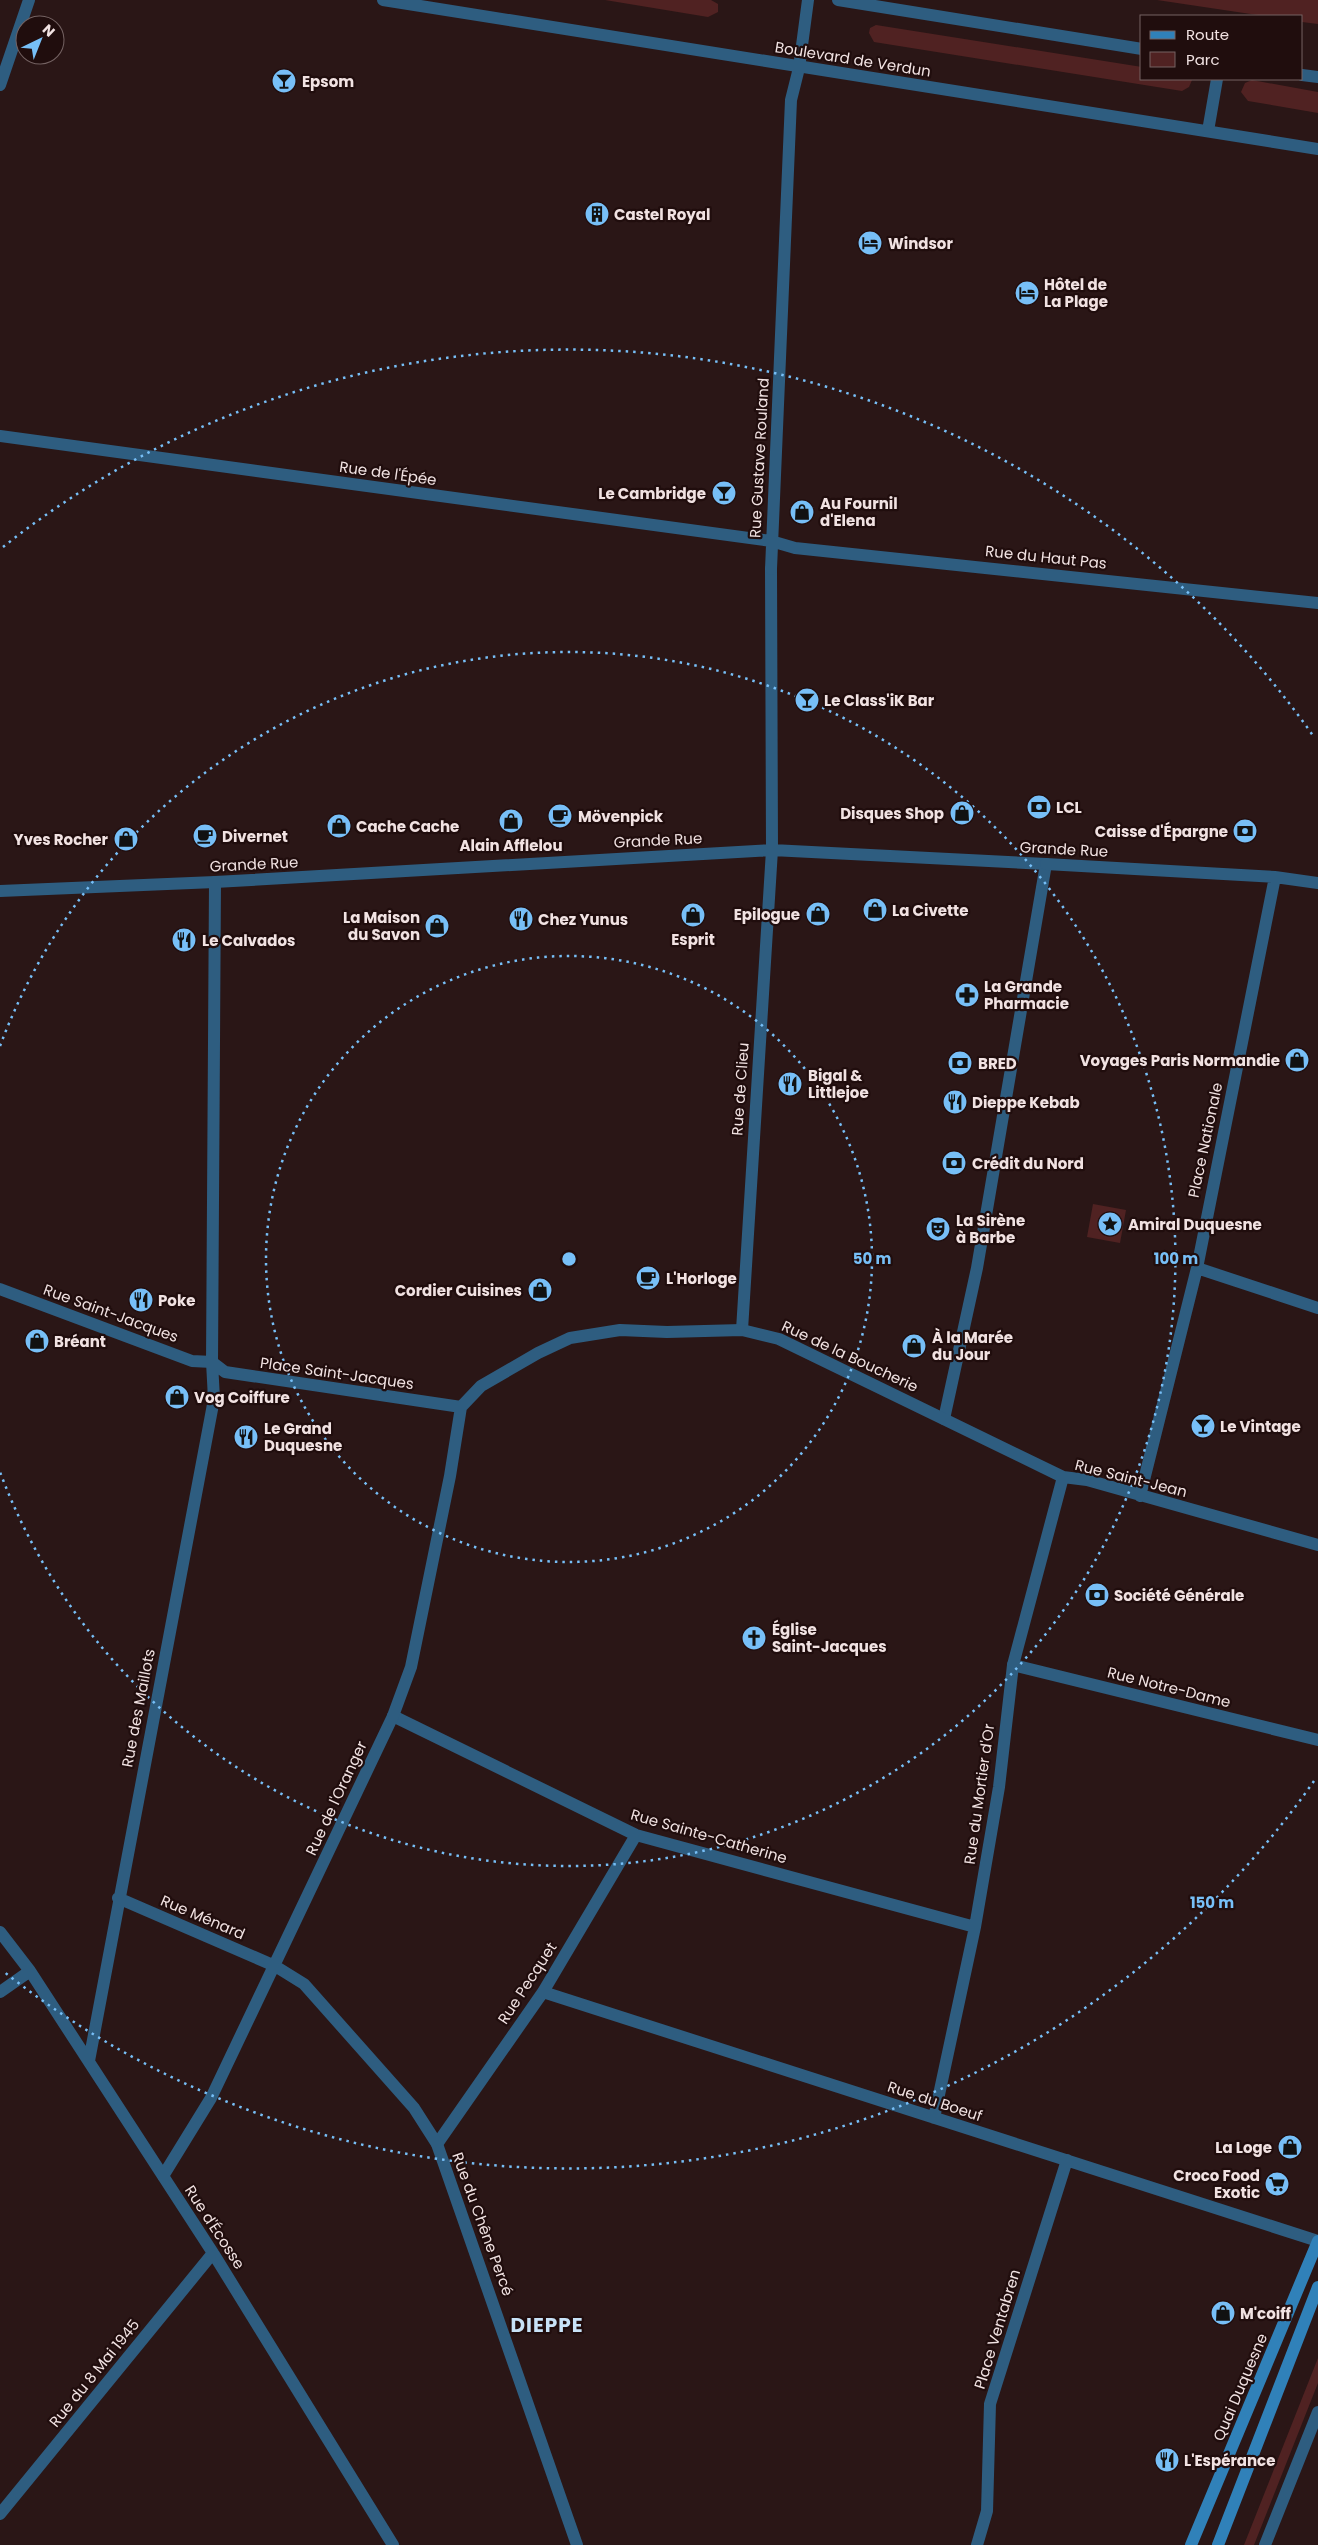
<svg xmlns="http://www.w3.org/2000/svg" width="1318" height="2545" font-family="Poppins,sans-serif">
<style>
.green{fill:#502222}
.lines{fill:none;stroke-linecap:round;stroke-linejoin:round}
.service{stroke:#2e5d80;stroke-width:12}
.pedestrian{stroke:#2e5d80;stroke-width:12}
.minor{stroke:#2e5d80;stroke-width:12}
.tertiary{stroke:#2e5d80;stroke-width:12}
.secondary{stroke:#3081b9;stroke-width:12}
.ring{fill:none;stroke:#77bff7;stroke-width:2.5;stroke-dasharray:2.5 5}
.labels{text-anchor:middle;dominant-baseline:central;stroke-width:4.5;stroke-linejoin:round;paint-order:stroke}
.street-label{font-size:15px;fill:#f1e2e2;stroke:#200d0d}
.poi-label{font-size:15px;font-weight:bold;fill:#f1e2e2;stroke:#200d0d;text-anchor:start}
.district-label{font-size:20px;font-weight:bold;letter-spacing:1px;fill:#c8e2f7;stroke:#200d0d}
.centre{fill:#77bff7;stroke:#200d0d;stroke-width:2.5}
.ring-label{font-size:15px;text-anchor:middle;font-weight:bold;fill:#77bff7;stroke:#200d0d;stroke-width:4.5;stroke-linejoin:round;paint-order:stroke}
</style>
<rect width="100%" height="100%" fill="#2a1616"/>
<!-- green -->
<path class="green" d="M605,0h106l7,4v8l-10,5z
M1157,0h161v24l-16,-2v-6h-38z
M876,25l266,42v12l50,1 -3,7 -7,4 -308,-49 -5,-9 1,-5z
M1252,80l66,12v21l-70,-12 -7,-9 4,-9z
M1093,1204l33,6 -6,33 -33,-6z
M1318,2358v25l-64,162h-10z"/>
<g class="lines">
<!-- service -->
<path class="service" d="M1265,2545l53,-133"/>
<!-- pedestrian -->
<path class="pedestrian" d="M0,891l215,-9 557,-32 274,14 -69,404 -33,151
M742,1330l30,-480 -1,-281
M393,1716l243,119 339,92
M543,1992l775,249
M934,2118l41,-191 24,-140 14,-122
M437,2144l106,-152 93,-157
M977,2545l10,-34 3,-107 77,-244"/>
<!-- minor -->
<path class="minor" d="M0,85l29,-85
M0,436l771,105 24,7 523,55
M771,569l20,-469 8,-32
M1046,864l229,13 43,6
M1197,1268l121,40
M0,1289l192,72 20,1
M212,1362l13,10 236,35
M461,1407l20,-21 57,-33 32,-15 50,-8 47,2 75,-2 37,9 284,138 24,3 231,65
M1063,1477l-50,188 305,75
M1140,1496l57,-228 78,-391
M118,1898l157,68 29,18 110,124 23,36 140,401
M0,1932l30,39 183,282 180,292
M0,1992l30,-21
M89,2061l125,-662 -2,-37 3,-480
M163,2176l48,-78 182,-382 18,-49 39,-191 11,-69
M0,2514l213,-261"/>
<!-- tertiary -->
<path class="tertiary" d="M383,0l935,149
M838,0l304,49
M799,68l9,-68
M1302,75l16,2
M1208,131l9,-52"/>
<!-- secondary -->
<path class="secondary" d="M1191,2545l127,-304
M1218,2545l100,-258"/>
</g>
<!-- distance rings -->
<g class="ring">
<circle cx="569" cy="1259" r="303"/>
<path d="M0 1046A607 607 0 1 1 0 1472"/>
<path d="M1314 1781A910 910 0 0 1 3 1971M3 547A910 910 0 0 1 1314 737"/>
</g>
<!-- icons -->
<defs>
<symbol id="bar-disc" viewBox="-11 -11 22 22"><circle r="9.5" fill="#77bff7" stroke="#200d0d"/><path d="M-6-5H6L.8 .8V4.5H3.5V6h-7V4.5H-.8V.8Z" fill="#111"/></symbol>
<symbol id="building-disc" viewBox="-11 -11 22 22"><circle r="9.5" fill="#77bff7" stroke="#200d0d"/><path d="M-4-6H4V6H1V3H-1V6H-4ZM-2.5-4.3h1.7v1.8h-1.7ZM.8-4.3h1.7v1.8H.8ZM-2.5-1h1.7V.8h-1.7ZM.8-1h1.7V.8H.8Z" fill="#111"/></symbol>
<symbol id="hotel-disc" viewBox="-11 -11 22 22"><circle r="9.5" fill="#77bff7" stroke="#200d0d"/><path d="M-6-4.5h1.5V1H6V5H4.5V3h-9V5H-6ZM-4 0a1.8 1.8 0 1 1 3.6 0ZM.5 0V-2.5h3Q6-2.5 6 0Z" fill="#111"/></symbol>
<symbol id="shop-disc" viewBox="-11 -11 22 22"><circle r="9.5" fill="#77bff7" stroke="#200d0d"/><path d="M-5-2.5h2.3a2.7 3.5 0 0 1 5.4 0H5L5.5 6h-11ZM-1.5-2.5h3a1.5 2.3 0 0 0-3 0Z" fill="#111"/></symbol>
<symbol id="bank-disc" viewBox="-11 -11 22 22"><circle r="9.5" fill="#77bff7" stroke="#200d0d"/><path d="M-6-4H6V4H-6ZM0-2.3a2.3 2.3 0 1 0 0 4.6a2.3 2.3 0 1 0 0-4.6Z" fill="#111"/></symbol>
<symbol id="cafe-disc" viewBox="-11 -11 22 22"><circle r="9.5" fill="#77bff7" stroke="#200d0d"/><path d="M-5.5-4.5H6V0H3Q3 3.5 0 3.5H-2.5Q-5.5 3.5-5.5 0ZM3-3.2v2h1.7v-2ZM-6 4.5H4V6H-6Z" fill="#111"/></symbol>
<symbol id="restaurant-disc" viewBox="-11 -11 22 22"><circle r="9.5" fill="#77bff7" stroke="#200d0d"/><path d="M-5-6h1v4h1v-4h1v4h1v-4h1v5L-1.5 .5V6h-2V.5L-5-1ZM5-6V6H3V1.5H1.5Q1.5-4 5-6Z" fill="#111"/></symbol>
<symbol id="pharmacy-disc" viewBox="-11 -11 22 22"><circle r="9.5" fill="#77bff7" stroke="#200d0d"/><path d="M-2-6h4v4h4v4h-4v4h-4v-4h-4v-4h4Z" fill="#111"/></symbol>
<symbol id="sight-disc" viewBox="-11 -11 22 22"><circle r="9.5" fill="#77bff7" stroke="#200d0d"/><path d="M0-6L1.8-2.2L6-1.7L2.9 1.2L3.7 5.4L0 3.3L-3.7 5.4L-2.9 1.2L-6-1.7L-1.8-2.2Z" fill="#111"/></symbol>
<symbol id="theatre-disc" viewBox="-11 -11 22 22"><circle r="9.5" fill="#77bff7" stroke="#200d0d"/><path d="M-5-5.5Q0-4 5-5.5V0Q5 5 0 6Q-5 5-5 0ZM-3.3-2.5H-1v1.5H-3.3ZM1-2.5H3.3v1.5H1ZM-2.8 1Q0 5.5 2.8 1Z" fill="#111"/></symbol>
<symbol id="church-disc" viewBox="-11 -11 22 22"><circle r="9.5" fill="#77bff7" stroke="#200d0d"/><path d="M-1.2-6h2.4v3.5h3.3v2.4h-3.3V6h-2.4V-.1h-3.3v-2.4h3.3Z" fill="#111"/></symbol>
<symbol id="supermarket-disc" viewBox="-11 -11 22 22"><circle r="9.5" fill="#77bff7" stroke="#200d0d"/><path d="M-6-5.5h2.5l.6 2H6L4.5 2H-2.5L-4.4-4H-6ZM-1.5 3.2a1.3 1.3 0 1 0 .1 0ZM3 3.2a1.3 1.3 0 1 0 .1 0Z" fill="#111"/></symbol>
</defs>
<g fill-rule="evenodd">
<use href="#bar-disc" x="270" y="67" width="28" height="28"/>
<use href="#building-disc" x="583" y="200" width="28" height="28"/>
<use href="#hotel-disc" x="856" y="229" width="28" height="28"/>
<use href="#hotel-disc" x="1013" y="279" width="28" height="28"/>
<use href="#bar-disc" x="710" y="479" width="28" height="28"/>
<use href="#shop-disc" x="788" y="498" width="28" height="28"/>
<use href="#bar-disc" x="793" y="686" width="28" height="28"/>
<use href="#bank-disc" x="1025" y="793" width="28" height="28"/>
<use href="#shop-disc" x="948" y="799" width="28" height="28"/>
<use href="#cafe-disc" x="546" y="802" width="28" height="28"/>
<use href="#shop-disc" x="497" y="807" width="28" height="28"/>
<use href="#shop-disc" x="325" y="812" width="28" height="28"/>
<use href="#bank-disc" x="1231" y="817" width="28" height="28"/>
<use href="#cafe-disc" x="191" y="822" width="28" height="28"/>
<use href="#shop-disc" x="112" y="825" width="28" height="28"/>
<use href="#shop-disc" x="861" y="896" width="28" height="28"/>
<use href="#shop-disc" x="804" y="900" width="28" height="28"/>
<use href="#shop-disc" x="679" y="901" width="28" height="28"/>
<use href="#restaurant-disc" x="507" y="905" width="28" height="28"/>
<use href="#shop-disc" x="423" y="912" width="28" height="28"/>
<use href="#restaurant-disc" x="170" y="926" width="28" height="28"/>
<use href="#pharmacy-disc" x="953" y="981" width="28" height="28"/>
<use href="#shop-disc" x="1283" y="1046" width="28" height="28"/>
<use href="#bank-disc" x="946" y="1049" width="28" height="28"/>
<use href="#restaurant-disc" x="776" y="1070" width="28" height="28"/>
<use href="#restaurant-disc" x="941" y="1088" width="28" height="28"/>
<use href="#bank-disc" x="940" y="1149" width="28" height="28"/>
<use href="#sight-disc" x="1096" y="1210" width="28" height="28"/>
<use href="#theatre-disc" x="924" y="1215" width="28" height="28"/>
<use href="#cafe-disc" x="634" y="1264" width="28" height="28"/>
<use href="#shop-disc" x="526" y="1276" width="28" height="28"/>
<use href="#restaurant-disc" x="127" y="1286" width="28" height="28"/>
<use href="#shop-disc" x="23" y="1327" width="28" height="28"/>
<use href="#shop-disc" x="900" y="1332" width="28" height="28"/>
<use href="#shop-disc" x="163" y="1383" width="28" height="28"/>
<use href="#bar-disc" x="1189" y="1412" width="28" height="28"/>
<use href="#restaurant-disc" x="232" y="1423" width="28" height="28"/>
<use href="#bank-disc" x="1083" y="1581" width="28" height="28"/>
<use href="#church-disc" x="740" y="1624" width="28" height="28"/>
<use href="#shop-disc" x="1276" y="2133" width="28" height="28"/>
<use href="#supermarket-disc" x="1263" y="2170" width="28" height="28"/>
<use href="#shop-disc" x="1209" y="2299" width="28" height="28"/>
<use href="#restaurant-disc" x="1153" y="2446" width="28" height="28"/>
</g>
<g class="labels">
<!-- street labels -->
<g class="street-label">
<text transform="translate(853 59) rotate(9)">Boulevard de Verdun</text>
<text transform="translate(759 458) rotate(-87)">Rue Gustave Rouland</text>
<text transform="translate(388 473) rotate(8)">Rue de l'Épée</text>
<text transform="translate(1046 557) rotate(6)">Rue du Haut Pas</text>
<text transform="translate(658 840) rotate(-3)">Grande Rue</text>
<text transform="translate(1064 849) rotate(3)">Grande Rue</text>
<text transform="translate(254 864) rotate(-3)">Grande Rue</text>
<text transform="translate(740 1089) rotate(-86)">Rue de Clieu</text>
<text transform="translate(1205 1140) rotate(-78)">Place Nationale</text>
<text transform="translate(111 1313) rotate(20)">Rue Saint-Jacques</text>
<text transform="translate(850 1356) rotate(25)">Rue de la Boucherie</text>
<text transform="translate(337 1373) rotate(8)">Place Saint-Jacques</text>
<text transform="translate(1131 1478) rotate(14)">Rue Saint-Jean</text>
<text transform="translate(1169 1687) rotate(14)">Rue Notre-Dame</text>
<text transform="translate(138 1708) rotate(-79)">Rue des Maillots</text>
<text transform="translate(979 1794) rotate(-82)">Rue du Mortier d'Or</text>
<text transform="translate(336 1798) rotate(-65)">Rue de l'Oranger</text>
<text transform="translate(709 1836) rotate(16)">Rue Sainte-Catherine</text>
<text transform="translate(203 1917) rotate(23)">Rue Ménard</text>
<text transform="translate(527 1983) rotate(-57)">Rue Pecquet</text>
<text transform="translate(935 2101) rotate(18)">Rue du Boeuf</text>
<text transform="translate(483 2224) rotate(70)">Rue du Chêne Percé</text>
<text transform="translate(215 2227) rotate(57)">Rue d'Écosse</text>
<text transform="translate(997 2329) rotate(-73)">Place Ventabren</text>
<text transform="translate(94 2373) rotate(-51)">Rue du 8 Mai 1945</text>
<text transform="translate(1240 2387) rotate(-67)">Quai Duquesne</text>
</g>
<!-- poi labels -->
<g class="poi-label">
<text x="302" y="81">Epsom</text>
<text x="614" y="214">Castel Royal</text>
<text x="888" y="243">Windsor</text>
<text x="1044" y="284">Hôtel de<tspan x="1044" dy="17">La Plage</tspan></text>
<text x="706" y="493" text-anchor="end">Le Cambridge</text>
<text x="820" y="503">Au Fournil<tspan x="820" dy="17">d'Elena</tspan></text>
<text x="824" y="700">Le Class'iK Bar</text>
<text x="1056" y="807">LCL</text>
<text x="944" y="813" text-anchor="end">Disques Shop</text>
<text x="578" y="816">Mövenpick</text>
<text x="356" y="826">Cache Cache</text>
<text x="1228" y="831" text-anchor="end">Caisse d'Épargne</text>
<text x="222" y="836">Divernet</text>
<text x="108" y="839" text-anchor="end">Yves Rocher</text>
<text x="511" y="845" text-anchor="middle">Alain Afflelou</text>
<text x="892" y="910">La Civette</text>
<text x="800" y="914" text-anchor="end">Epilogue</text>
<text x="420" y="917" text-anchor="end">La Maison<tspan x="420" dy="17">du Savon</tspan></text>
<text x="538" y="919">Chez Yunus</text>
<text x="693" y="939" text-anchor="middle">Esprit</text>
<text x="202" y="940">Le Calvados</text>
<text x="984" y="986">La Grande<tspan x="984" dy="17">Pharmacie</tspan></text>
<text x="1280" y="1060" text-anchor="end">Voyages Paris Normandie</text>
<text x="978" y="1063">BRED</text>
<text x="808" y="1075">Bigal &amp;<tspan x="808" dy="17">Littlejoe</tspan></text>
<text x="972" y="1102">Dieppe Kebab</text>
<text x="972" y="1163">Crédit du Nord</text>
<text x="956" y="1220">La Sirène<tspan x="956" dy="17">à Barbe</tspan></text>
<text x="1128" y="1224">Amiral Duquesne</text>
<text x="666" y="1278">L'Horloge</text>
<text x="522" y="1290" text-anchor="end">Cordier Cuisines</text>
<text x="158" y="1300">Poke</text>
<text x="932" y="1337">À la Marée<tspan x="932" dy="17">du Jour</tspan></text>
<text x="54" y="1341">Bréant</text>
<text x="194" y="1397">Vog Coiffure</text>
<text x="1220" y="1426">Le Vintage</text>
<text x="264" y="1428">Le Grand<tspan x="264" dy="17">Duquesne</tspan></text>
<text x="1114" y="1595">Société Générale</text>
<text x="772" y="1629">Église<tspan x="772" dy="17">Saint-Jacques</tspan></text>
<text x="1272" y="2147" text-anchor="end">La Loge</text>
<text x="1260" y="2175" text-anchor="end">Croco Food<tspan x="1260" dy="17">Exotic</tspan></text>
<text x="1240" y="2313">M'coiff</text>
<text x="1184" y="2460">L'Espérance</text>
</g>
<!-- district labels -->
<g class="district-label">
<text x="547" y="2325">DIEPPE</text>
</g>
</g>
<circle cx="569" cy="1259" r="8" class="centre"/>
<g class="ring-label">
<text x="872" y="1264">50 m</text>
<text x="1176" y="1264">100 m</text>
<text x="1212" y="1908">150 m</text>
</g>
<!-- legend -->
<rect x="1140" y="15" width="162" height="65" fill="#200d0d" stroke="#746262"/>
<rect x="1150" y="31" width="25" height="8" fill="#3081b9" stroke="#746262"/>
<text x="1186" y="40" font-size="15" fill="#f1e2e2">Route</text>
<rect x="1150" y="52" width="25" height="15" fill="#502222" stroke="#746262"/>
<text x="1186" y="65" font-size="15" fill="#f1e2e2">Parc</text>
<!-- north arrow -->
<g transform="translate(40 40) rotate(43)"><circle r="24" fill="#200d0d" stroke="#746262"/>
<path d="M0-4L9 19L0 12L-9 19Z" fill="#77bff7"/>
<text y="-8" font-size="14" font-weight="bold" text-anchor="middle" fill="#f1e2e2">N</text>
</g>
</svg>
